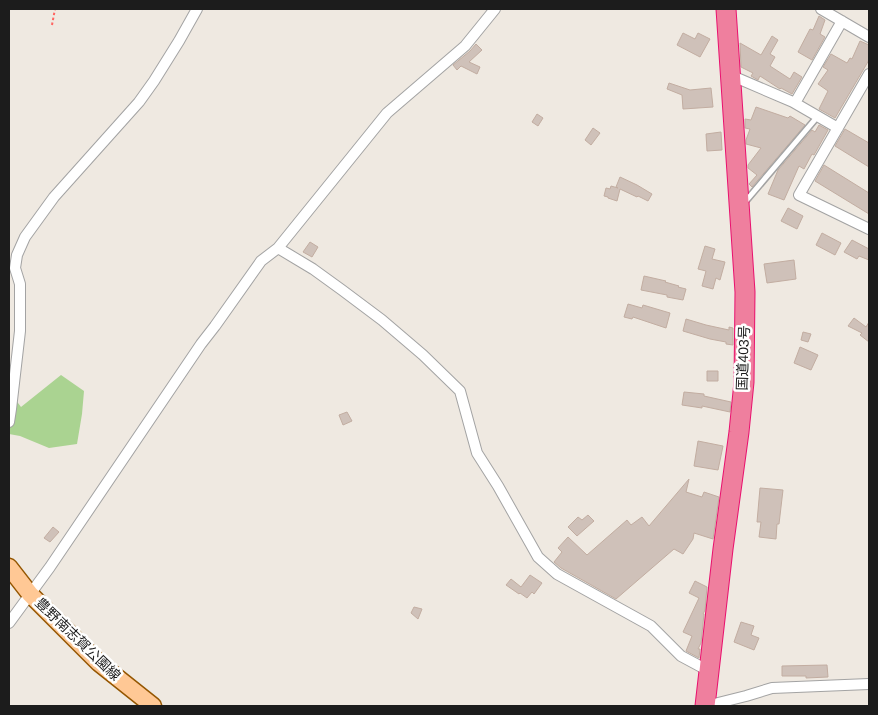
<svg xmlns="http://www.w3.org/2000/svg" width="878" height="715" font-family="Arial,'Noto Sans JP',sans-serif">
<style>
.forest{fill:#aad391}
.building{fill:#cfc1b9;stroke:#c2ada1}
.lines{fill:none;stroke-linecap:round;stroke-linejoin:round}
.lane-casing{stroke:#a3a3a3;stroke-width:8}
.street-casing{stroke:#a3a3a3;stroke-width:12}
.primary-casing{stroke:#945600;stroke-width:19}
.highway-casing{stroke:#e9116e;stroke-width:21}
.path{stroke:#ff6461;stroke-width:2;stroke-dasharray:2.5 2.5;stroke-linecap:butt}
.lane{stroke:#fff;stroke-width:5}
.street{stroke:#fff;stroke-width:10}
.primary{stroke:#ffc895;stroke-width:16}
.highway{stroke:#ef7f9e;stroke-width:19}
.labels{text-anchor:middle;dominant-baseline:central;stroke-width:5;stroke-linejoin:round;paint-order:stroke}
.street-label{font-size:14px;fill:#1c1c1c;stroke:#fff}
</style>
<rect width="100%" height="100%" fill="#efe9e1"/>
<!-- forest -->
<path class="forest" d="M61,375l23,16 -2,23 -5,30 -28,4 -29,-12 -11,-2v-43l12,16z"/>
<!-- building -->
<path class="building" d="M819,16l6,4 -5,14 5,3 -13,23 -14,-8 12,-23 3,1z
M683,33l12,6 3,-6 12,6 -10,18 -23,-12z
M772,36l6,4 -8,14 5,3 -5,9 20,13 4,-7 8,5 -10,17 -11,-6 -1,1 -20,-13 -2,4 -7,-4 2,-3 -12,-6 -1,-24 21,12z
M860,41l9,4v15l-34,58 -16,-9 9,-18 -10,-7 10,-14 -5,-3 8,-13 16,9 3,-5 2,1z
M476,44l6,6 -13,12 11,5 -3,7 -16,-8 -4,4 -4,-5 17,-14z
M669,83l21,7 21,-2 2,19 -30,2 -1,-14 -15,-6z
M756,107l32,11 2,-2 15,9 -53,62 -3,-3 8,-9 -9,-7v-3l13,-17 -15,-4v-4l4,-11 -5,-1v-9l6,1z
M537,114l6,4 -5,8 -6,-4z
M819,125l9,5 -14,25 -2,-1 -8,15 -5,-3 -15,34 -16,-6 10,-24 34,-40 3,2z
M593,128l7,5 -9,12 -6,-5z
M845,129l24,14v24l-34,-21z
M721,132l1,18 -15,1 -1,-17z
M824,165l45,28v21l-54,-33z
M620,177l17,8 15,9 -4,7 -10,-5 -1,1 -17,-8 -3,12 -9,-3v-1l-4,-1 2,-8 4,1 1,-3 7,2 -2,-1z
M788,208l15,8 -6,13 -16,-8z
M822,233l19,10 -6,12 -19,-10z
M852,240l17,9v11l-10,-4 -2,3 -13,-7z
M310,242l8,5 -6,10 -9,-5z
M705,246l10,3 -3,10 13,3 -5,18 -4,-2 -3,11 -11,-3 4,-15 -8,-2z
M794,260l2,19 -29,4 -3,-19z
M644,276l22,5 -1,1 14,4 -1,1 8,2 -3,11 -16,-3v-2l-26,-5z
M628,304l14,4 1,-3 27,8 -4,15 -33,-11 -1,2 -8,-2z
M854,318l12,9 3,-5v20l-9,-7 2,-2 -14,-7z
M686,319l20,6 23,5v-3l4,1v17l-7,-1v-2l-16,-3 -27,-8z
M803,332l8,2 -3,8 -7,-2z
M800,347l18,8 -7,15 -17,-7z
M707,371h11v10h-11z
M684,392l20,2v2l27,6 -1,10 -28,-6v2l-20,-3z
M347,412l5,9 -9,4 -4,-10z
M698,441l25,5 -5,24 -24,-4z
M689,479l-3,13 16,5 2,-5 15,5 -6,42 -19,-6 -1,6 -10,15 -9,-5 -58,50 -55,-31 -7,-6 8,-10 -4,-4 10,-11 19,18 40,-35 4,5 11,-8 7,9z
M760,488l23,2 -4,34h-2l-1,15 -17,-2 2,-15h-4z
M588,515l6,6 -17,15 -9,-9 10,-10 4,3z
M53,527l6,5 -9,10 -6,-4z
M530,575l12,8 -8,11 -2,-2 -5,6 -7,-5 -1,1 -13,-9 5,-6 10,8z
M695,581l12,6 -2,23 -2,4h1l-3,29 -3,6h2l-1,9 -13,-7 6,-15 -9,-4 16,-34 -10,-5z
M414,607l8,2 -4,10 -7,-6z
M741,622l13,4 -3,9 8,3 -5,12 -20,-8z
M827,665l1,12 -22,1v-2h-24v-10z"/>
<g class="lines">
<defs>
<path id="lane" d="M745,202l73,-86"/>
<path id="street" d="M821,9l48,28
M869,74l-70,121 70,34
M730,75l63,27 45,26
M795,103l47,-82
M278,248l35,21 29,21 40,30 41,35 37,36 17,62 21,33 40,71 19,17 94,52 30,30 28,15
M9,422l2,-13 9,-78v-47l-5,-16 2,-13 8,-18 29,-40 85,-95 15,-21 25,-40 18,-32
M9,623l41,-56 151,-223 14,-18 46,-65 17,-13 109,-135 78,-67 30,-37
M706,706l40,-10 26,-8 97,-4"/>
<path id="primary" d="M9,567l21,27 69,69 54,43"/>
<path id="highway" d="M705,706l18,-157 16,-117 5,-50 1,-90 -19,-283"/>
</defs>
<!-- lane casing -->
<use href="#lane" class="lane-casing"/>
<!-- street casing -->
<use href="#street" class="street-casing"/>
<!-- primary casing -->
<use href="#primary" class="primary-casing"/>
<!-- highway casing -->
<use href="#highway" class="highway-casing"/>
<!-- path -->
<path class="path" d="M52,25l3,-16"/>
<!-- lane -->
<use href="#lane" class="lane"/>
<!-- street -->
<use href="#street" class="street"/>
<!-- primary -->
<use href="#primary" class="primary"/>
<!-- highway -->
<use href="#highway" class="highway"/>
</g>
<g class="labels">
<!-- street labels -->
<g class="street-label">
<text transform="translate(743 358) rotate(-88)">国道403号</text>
<text transform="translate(78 639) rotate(44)">豊野南志賀公園線</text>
</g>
</g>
<!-- border -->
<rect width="878" height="715" fill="none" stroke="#1c1c1c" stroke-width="20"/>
</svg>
